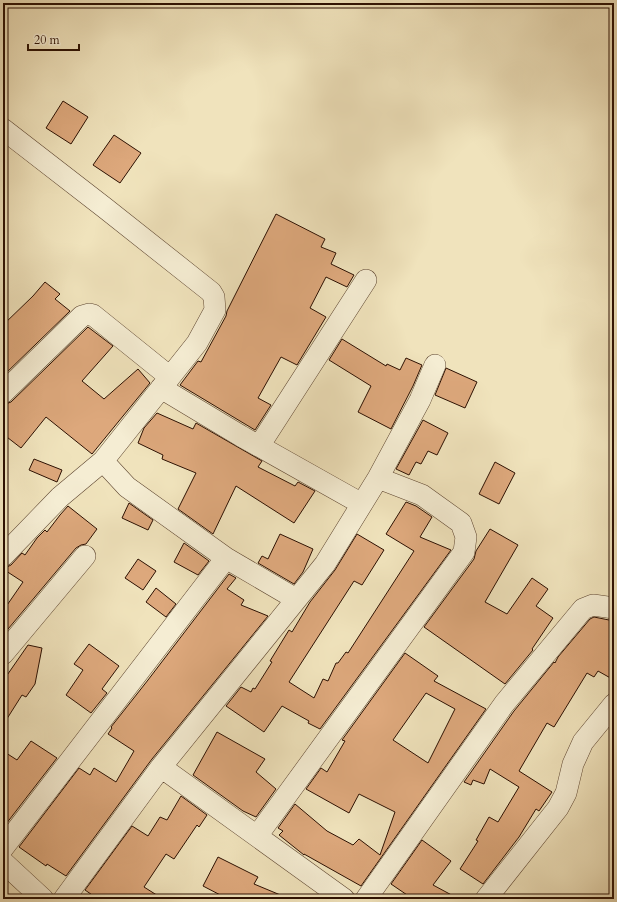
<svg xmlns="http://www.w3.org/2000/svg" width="617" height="902" font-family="Cardo,serif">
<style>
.building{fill:#dda87c;stroke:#2c1002;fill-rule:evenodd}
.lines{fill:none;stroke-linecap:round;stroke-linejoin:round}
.minor-casing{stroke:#5d4530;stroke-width:22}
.minor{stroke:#f5edd3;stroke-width:21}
</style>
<rect width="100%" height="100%" fill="#f0e3bc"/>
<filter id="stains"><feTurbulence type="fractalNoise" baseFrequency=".005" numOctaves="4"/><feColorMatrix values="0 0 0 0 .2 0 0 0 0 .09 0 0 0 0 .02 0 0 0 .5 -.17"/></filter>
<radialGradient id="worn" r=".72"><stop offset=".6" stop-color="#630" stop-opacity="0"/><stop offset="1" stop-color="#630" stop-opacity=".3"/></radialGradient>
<!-- building -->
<path class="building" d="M63,101l25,16 -17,27 -25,-16z
M114,135l27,18 -21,30 -27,-18z
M276,214l49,25 -4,8 15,6 -5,11 23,11 -7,12 -21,-10 -16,31 16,9 -29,48 -16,-8 -23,41 13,7 -16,25 -75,-45 18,-24 3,1 25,-46 1,-5z
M45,282l15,12 -5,5 15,12 -67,65v-51l30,-29z
M88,327l25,19 -31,35 22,18 34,-30 12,14 -58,71 -46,-37 -25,31 -18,-14v-29l8,-3z
M342,339l44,27 1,-2 13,6 6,-12 16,7 -9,21 -22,43 -33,-17 13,-26 -42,-26z
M446,368l31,14 -12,26 -30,-13z
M157,413l36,16 3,-6 66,38 -4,6 37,19 3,-4 17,9 -21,32 -58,-37 -23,48 -35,-25 18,-36 -34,-14 1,-4 -25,-12 6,-15z
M423,420l25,13 -11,22 -9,-4 -7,13 -5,-2 -7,13 -13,-6z
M34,459l28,11 -5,12 -28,-12z
M495,462l20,11 -16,31 -20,-10z
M406,502l10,4 16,11 -12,20 31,13 -131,179 -12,-6 1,-2 -27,-15 -18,26 -38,-26 15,-19 10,5 2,-4 2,1 17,-27 -2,-1 19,-31 3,2 18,-30 25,-32 22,-36 27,16 -22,35 -8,-4 -65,101 25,16 9,-19 5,2 8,-18h2l8,-11 2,1 66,-102 -28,-17z
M129,503l24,17 -5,10 -26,-12z
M68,506l29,23 -11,15 -5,1 -5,3 -73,87v-24l20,-29 -20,-13v-1l4,-1 4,-2 11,-12 3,2 12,-17 8,-8 2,2 13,-17z
M490,529l28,16 -33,57 22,12 25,-36 16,11 -12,17 17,12 -21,31 1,1 -28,34 -81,-57 50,-68 2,-8z
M280,534l33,15 -10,23 -9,12 -36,-21 4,-7 6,3z
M184,543l25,18 -11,14 -24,-13z
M138,559l18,12 -13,19 -18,-12z
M229,574l7,4 -9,11 17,11 -3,5 27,11 -116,143 -86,117 -19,-12 -1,2 -27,-19 60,-79 11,7 4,-7 22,14 18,-31 -26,-17 4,-6 -1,-1 37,-47z
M156,588l20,16 -10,13 -20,-15z
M594,617l20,4v59l-16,-9 -4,6 -7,-4 -33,54 -7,-4 -28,48 33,21 -13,19 -3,-2 -17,28 -36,47 -23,-15 18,-28 -2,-1 13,-23 9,5 21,-35 -29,-18 -6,15 -11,-4 -2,5 -7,-3 50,-71 40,-49 1,1 3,-6 32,-38z
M89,644l30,22 -17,23 5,4 -16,20 -25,-18 17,-25 -9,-6z
M28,645l14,3 -7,36 -9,13 -4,-2 -19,30v-44z
M405,653l33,23 -4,5 52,28 -125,177 -57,-32v1l-25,-20 4,-4 -5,-3 17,-24 32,27 26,14 6,-6 21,16 15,-43 -36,-18 -10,19 -43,-24 15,-21 6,4 18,-31 -3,-1zM426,693l29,16 -27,54 -35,-23z
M217,732l48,27 -9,13 20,17 -20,28 -13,-6 -50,-36z
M31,741l26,17 -51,66 -3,-2v-71l14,9z
M181,796l26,19 -8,12 -2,-2 -23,34 -8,-5 -22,33 19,12h-65l-13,-9 47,-64 16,10 12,-19 7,3z
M422,840l29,21 -18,24 26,14h-46l-22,-15z
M218,857l40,20 -4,7 36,15h-62l-25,-13z"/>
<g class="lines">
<defs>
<path id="minor" d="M3,129l102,79 106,84 3,5 1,13 -18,33 -27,34
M161,388l80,48 121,68
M3,393l79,-77 7,-2 4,1 77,62 -67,84 -43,36 -57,59
M259,446l107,-166
M103,461l24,26 99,71 70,41
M3,654l82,-98
M161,767l183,132
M257,836l207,-284 2,-15 -5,-14 -39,-28 -44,-17
M3,848l223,-290
M3,862l40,37
M64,899l97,-132 164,-203 53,-86 42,-78 15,-35
M366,899l138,-195 79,-95 10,-4 21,3
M486,899l72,-91 8,-15 7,-29 10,-22 31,-38"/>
</defs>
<!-- minor casing -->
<use href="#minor" class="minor-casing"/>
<!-- minor -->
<use href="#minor" class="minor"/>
</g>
<!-- margin -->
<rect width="617" height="902" fill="none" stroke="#f0e3bc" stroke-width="16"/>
<rect x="4" y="4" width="609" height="894" fill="none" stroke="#2c1002" stroke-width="2"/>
<rect x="8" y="8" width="601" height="886" fill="none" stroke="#2c1002"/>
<!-- scale -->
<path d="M28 44v6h51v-6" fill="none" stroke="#2c1002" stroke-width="2"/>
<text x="34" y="44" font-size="12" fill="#2c1002" stroke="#f5edd3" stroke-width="3" paint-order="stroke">20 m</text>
<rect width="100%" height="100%" filter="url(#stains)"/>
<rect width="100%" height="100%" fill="url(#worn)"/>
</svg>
